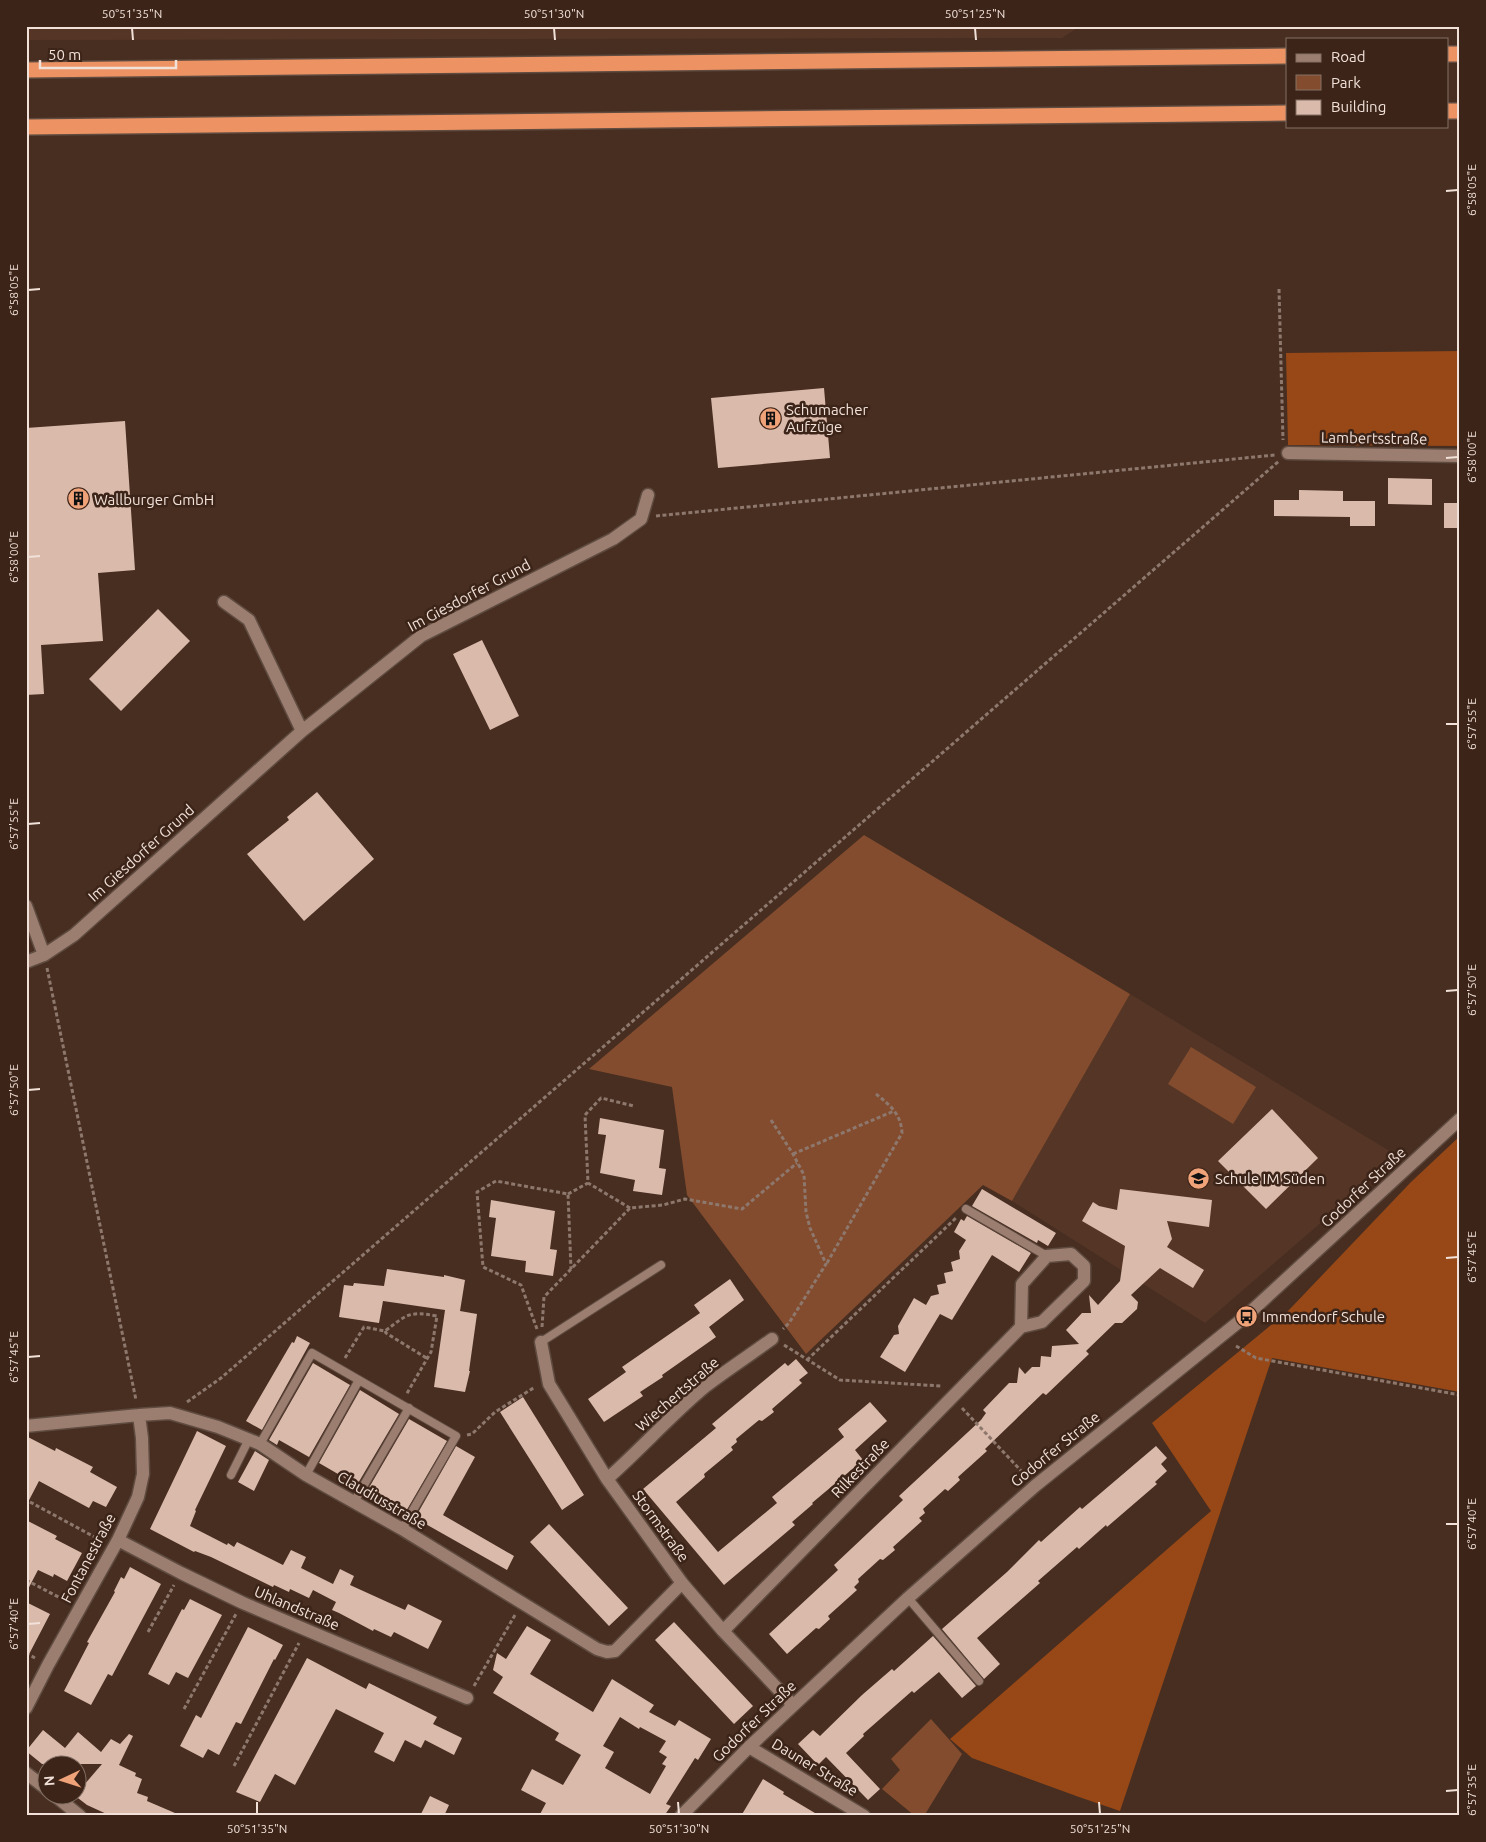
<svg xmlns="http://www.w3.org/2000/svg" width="1486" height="1842" font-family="Ubuntu,sans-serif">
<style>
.built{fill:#553626}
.green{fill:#834c2e}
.forest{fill:#974816}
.building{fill:#dabaab;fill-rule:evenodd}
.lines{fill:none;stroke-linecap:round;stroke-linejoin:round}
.service-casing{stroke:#5f4b40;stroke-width:10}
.minor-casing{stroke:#5f4b40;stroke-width:15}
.tertiary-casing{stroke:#5f4b40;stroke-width:15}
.motorway-casing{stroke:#5f4b40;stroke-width:18}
.path{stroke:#8e786d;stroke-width:3;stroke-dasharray:4 2.5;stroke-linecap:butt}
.service{stroke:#9b7e6f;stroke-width:8}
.minor{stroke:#9b7e6f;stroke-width:12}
.tertiary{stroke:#9b7e6f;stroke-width:12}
.motorway{stroke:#ed9363;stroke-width:15}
.ticks{fill:none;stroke:#f1e1d9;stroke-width:2}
.labels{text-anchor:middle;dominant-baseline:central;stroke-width:5;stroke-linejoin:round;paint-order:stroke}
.poi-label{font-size:15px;fill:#f1e1d9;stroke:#3c2418;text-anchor:start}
.street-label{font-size:15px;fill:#f1e1d9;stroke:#3c2418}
.neatline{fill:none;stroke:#f1e1d9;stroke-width:2}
.ticks-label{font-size:12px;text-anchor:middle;fill:#f1e1d9}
</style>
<rect width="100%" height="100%" fill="#472e21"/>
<!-- built -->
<path class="built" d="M26,26h1054l-18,12 -1036,2z
M1130,994l268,162 -193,167 -193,-122z"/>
<!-- green -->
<path class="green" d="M864,835l266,159 -118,207 -29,-16 -177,169 -119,-159 -15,-108 -83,-18z
M1191,1047l65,40 -23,37 -65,-40z
M931,1719l31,35 -38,62h-9l-33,-27 18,-19 -9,-11z"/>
<!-- forest -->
<path class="forest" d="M1460,351v95l-172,-1 -2,-92z
M1460,1136v256l-188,-34 -152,453 -41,-14 -107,-39 -22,-19 261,-228 -59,-88 136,-112 123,-129z"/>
<!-- building -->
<path class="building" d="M824,388l6,70 -112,10 -7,-70z
M125,421l10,149 -37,3 5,68 -62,4 3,49 -18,1v-267z
M1388,478l44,1v26l-44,-1z
M1299,490l44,1v10h32v25h-25v-9l-76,-1v-16h25z
M1444,503h16v25h-16z
M158,609l32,32 -69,70 -32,-32z
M482,640l37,76 -29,14 -37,-76z
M317,792l57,67 -70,62 -57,-67 42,-34 -2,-3z
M1272,1109l46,49 -52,51 -48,-48z
M600,1118l64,12 -5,38 7,1 -4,26 -29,-4 2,-11 -35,-7 6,-38 -8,-1z
M982,1189l74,44 -8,13 -10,-6 -1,3 -65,-37z
M1120,1189l92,11 -3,27 -42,-6 5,18 -5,8 37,23 -11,18 -33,-20 -29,27 7,7 -1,7 -15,14h-7l-29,28 3,3 -22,21 -21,20 -3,-2 -58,56 2,2 -29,26 2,3 -12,11 -3,-2 -22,20 2,4 -6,5 3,3 -29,26 2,3 -12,10 -3,-1 -22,20 1,3 -5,5 3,3 -29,26 2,3 -11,10 -3,-1 -29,26 -18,-20 69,-64 -4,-5 69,-65 -4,-4 82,-76 5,-7 -3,-3 26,-27h8l2,-16 6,7 7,-7h8l1,-11 10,1 1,-11 27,-2 -13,-14 16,-17h9l-2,-18 9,10 22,-24 5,-35 -43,-25 11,-19 6,4 18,4z
M491,1200l64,11 -5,38 7,1 -4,26 -28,-4 1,-11 -35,-5 5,-38 -7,-1z
M967,1216l64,37 -12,19 -27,-17 -40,65 -12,-6 -35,58 -25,-15 14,-22 5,-1 -1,-8 16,-28 12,7 5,-9 8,-2 -2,-9 9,-2 -2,-10 9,-2 -2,-9 9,-3 -1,-8 7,-11 -12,-8 7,-13 3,2z
M387,1269l57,8v-2l21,5 -5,31 17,3 -8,57h1l-5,21 -31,-5 11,-77 -62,-9 -4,22 -40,-6 5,-32 9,1 1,-3 30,3z
M730,1279l14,21 -35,27 7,10 -54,38 1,2 -23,15 3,4 -39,26 -16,-23 38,-27 -4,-5 78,-54 -6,-8z
M297,1336l13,7 -48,87 -16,-9 46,-79 2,1z
M796,1359l12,14 -9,7 3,3 -30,26 2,3 -12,9 -3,-1 -23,19 1,3 -6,5 2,3 -29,24 1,3 -29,25 42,50 59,-49 -5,-6 72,-60 -6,-8 32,-27 17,19 -32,29 8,10 -51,43 1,1 -21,18 3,3 -71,60 -81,-96 73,-61 -4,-4 73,-61 3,3z
M313,1363l37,22 -41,72 -30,-17 -2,5 -8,-5z
M360,1390l39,24 -42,71 -38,-22z
M523,1397l61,98 -22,15 -62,-98z
M409,1419l38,22 -42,72 -38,-22z
M197,1431l29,15 -31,64 1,1 -6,15 37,19 1,-2 6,4 3,-5 46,23 8,-15 15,7 -5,11 32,16 7,-15 14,7 -4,9 55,25 3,-6 34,17 -14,28 -34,-17 -3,5 -17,-8 -1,2 -34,-18 -7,-3 4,-8 -23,-12 -4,8 -19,-9 -1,3 -15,-7 -1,2 -62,-30 -16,-6 -1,1 -44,-23z
M26,1436l29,15 1,-3 37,19 -3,5 27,15 -11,20 -13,-6 -4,7 -50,-27 -13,25z
M456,1446l19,11 -32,58 71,41 -7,14 -92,-52z
M1156,1446l11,12 -6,6 6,7 -12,11 2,2 -50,43 -1,-2 -27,24 -2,-2 -39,34 2,2 -63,55 23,26 -16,15 -42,-50 65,-57 32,-32 2,2 39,-35 2,2z
M255,1451l14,9 -15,31 -16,-9z
M26,1520l31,16 -2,3 27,14 -15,28 -13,-7 -1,3 -15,-7 -12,23z
M549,1524l79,84 -19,18 -79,-84z
M130,1567l31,17 -49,92 -4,-2 -17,31 -27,-14 25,-48 -2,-1 28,-50 -1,-1 7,-14 3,2z
M190,1599l32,16 -34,63 -12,-6 -7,13 -21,-11 34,-65 2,1z
M26,1602l24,12 -24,46z
M674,1622l79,84 -19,18 -79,-84z
M527,1626l24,14 -21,34 63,38 19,-33 42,26 -5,7 26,14 4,-6 32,19 -13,21 -3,-2 -12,19 -17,27 5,2 -7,10h-125l7,-13 -25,-13 11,-21 31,16 18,-30 -26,-15 4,-7 -66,-40 10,-16 -10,-7 4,-17 9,6zM620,1717l19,12 1,-2 26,14 -7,11 8,5 -5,7 4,2 -16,28 -45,-26 9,-16 -11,-6z
M248,1627l35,18 -8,15 -1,-1 -33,65 -5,-2 -17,33 -11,-6 -5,9 -23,-12 16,-31 5,3z
M933,1636l43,50 -14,12 -23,-26 -25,21 -2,-2 -49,43 1,2 -18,17 34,36 -12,11 -42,-43 -8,8 -20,-21 15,-14 7,6 42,-41 30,-26 2,2z
M307,1658l59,31 3,-6 68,34 -4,7 29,14 -8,17 -29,-15 -4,8 -16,-8 -11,22 -20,-10 10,-19 -48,-24 -41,76 -20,-11 -15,28 -24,-10z
M43,1730l22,18 13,-16 23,20 10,-13 9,5 9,-10 4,2 -14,29 17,8 -1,3 7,3 -5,14 11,4 -1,4 35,15h-71l-24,-11 -13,-10 4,-1v-2l24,-28h-60l-16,-13z
M763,1779l21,13 -1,2 37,22h-79z
M430,1796l19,9 -5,11h-24z"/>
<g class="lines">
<defs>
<path id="service" d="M966,1209l81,47
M541,1342l120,-77
M260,1444l52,-91 144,83 -54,93
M231,1475l18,-36
M306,1475l53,-95
M354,1502l55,-94
M908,1598l71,83"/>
<path id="minor" d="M1288,453l172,3
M224,602l25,18 53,111
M26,906l18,49
M26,962l18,-7 30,-20 228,-204 119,-95 192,-97 28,-20 7,-24
M541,1342l8,42 58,95 75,104 41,48 70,74
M26,1426l113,-11 31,-2 48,14 42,17 46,31 96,54 195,120 10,3 8,-1 67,-68
M607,1479c34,-30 64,-64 99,-93 21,-16 44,-31 66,-47
M118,1540l63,33 62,30 224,95
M723,1631l298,-304 21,-5 42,-41v-15l-13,-12 -24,2 -25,28 -1,43
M26,1708l22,-43 70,-125 20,-43 5,-23 -1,-36 -3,-23
M749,1747l115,69
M26,1773l22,17
M53,1794l27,22"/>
<path id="tertiary" d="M681,1816l68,-69 159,-149 127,-112 211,-170 214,-197"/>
<path id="motorway" d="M1447,54h13
M26,70l1261,-14
M1447,111h13
M26,127l1261,-14"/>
</defs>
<!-- service casing -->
<use href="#service" class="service-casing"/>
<!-- minor casing -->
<use href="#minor" class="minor-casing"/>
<!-- tertiary casing -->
<use href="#tertiary" class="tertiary-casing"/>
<!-- motorway casing -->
<use href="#motorway" class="motorway-casing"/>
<!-- path -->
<path class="path" d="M1279,289l4,151
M656,516l619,-61
M47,968l89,432
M771,1120l22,34 11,21 2,37 4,16 16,36 -37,59 -6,6
M793,1154l101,-43
M568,1194l20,-11
M630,1208l-42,-25 -3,-68 16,-17 33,8
M827,1263l75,-130c-1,-19 -12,-28 -26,-39
M542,1327l2,-30 86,-89 33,-3 22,-6 57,10 55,-46
M537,1329l-16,-44 -38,-18 -6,-75 19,-11 72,13 3,75
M385,1331l1,2 42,26
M784,1345l56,35 102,6
M1236,1346l20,12 204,37
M345,1358l19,-31 21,4c23,-17 23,-20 52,-15l-6,36 -25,43
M807,1360l150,-143
M187,1402l34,-24 1058,-917
M962,1408l64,68
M467,1435l5,-1 23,-22 40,-25
M30,1502l72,39
M26,1580l42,22
M148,1632l26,-47
M26,1653l9,5
M474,1686l41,-71
M184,1709l52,-95
M234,1766l65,-123"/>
<!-- service -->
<use href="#service" class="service"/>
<!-- minor -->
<use href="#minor" class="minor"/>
<!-- tertiary -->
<use href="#tertiary" class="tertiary"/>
<!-- motorway -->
<use href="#motorway" class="motorway"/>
</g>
<!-- ticks -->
<path class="ticks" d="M132,28l1,12M554,28l1,12M975,28l1,12M1446,191l12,-1M28,290l12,-1M1446,458l12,-1M28,557l12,-1M1446,724h12M28,824l12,-1M1446,991l12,-1M28,1090l12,-1M1446,1258l12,-1M28,1357l12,-1M1446,1524h12M28,1624l12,-1M1446,1791l12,-1M257,1802v12M678,1802l1,12M1099,1802l1,12"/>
<!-- icons -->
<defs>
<symbol id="building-disc" viewBox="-11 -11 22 22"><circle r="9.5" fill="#f0a279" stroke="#3c2418"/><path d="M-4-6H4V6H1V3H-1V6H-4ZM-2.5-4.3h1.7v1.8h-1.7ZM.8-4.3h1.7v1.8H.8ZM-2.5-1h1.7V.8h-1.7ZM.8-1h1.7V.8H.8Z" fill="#111"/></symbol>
<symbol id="school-disc" viewBox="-11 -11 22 22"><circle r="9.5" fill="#f0a279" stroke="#3c2418"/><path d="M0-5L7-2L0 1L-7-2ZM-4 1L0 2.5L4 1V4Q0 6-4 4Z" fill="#111"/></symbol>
<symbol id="bus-disc" viewBox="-11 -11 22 22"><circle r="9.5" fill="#f0a279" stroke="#3c2418"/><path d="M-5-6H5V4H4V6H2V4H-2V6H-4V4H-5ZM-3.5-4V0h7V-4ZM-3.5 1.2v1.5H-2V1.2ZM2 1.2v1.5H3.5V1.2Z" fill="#111"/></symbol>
</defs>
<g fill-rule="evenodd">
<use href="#building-disc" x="758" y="406" width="25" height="25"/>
<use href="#building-disc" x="66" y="486" width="25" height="25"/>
<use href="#school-disc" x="1186" y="1166" width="25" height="25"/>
<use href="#bus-disc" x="1234" y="1304" width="25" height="25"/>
</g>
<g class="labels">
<!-- poi labels -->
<g class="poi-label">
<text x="786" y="409">Schumacher<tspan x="786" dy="17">Aufzüge</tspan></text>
<text x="94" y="499">Wallburger GmbH</text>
<text x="1215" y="1178">Schule IM Süden</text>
<text x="1262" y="1316">Immendorf Schule</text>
</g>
<!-- street labels -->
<g class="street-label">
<text transform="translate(1374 438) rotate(1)">Lambertsstraße</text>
<text transform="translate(469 595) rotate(-28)">Im Giesdorfer Grund</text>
<text transform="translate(141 853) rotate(-42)">Im Giesdorfer Grund</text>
<text transform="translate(1363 1187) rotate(-43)">Godorfer Straße</text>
<text transform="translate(677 1394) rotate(-41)">Wiechertstraße</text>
<text transform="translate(1055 1449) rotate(-39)">Godorfer Straße</text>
<text transform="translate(860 1468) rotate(-46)">Rilkestraße</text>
<text transform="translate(382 1500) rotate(30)">Claudiusstraße</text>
<text transform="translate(661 1526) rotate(54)">Stormstraße</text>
<text transform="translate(88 1558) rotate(-62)">Fontanestraße</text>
<text transform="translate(297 1608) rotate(23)">Uhlandstraße</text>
<text transform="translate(754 1721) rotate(-44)">Godorfer Straße</text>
<text transform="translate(815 1767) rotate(31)">Dauner Straße</text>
</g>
</g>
<!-- border -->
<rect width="1486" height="1842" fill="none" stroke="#3c2418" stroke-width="55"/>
<!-- legend -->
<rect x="1286" y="38" width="162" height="90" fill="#3c2418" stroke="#847065"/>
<rect x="1296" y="54" width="25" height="8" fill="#9b7e6f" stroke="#847065"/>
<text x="1331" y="62" font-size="15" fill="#f1e1d9">Road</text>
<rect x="1296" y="75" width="25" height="15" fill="#834c2e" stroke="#847065"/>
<text x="1331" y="88" font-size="15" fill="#f1e1d9">Park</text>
<rect x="1296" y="100" width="25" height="15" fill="#dabaab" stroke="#847065"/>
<text x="1331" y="112" font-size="15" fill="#f1e1d9">Building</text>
<!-- north arrow -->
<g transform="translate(62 1780) rotate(266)"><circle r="24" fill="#3c2418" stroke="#847065"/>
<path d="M0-4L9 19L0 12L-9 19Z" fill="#f0a279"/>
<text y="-8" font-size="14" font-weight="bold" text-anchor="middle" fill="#f1e1d9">N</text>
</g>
<!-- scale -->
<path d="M40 60v8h136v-8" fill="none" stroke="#f1e1d9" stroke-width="2.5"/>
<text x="48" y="60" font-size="15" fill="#f1e1d9" stroke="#3c2418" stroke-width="4" paint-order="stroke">50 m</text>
<rect x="28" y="28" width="1430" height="1786" class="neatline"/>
<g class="ticks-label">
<text x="132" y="18">50°51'35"N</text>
<text x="554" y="18">50°51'30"N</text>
<text x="975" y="18">50°51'25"N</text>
<text transform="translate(1472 190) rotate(-90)" y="4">6°58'05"E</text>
<text transform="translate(14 290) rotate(-90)" y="4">6°58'05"E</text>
<text transform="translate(1472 457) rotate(-90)" y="4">6°58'00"E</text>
<text transform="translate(14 557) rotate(-90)" y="4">6°58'00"E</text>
<text transform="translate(1472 724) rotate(-90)" y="4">6°57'55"E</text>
<text transform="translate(14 824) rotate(-90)" y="4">6°57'55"E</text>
<text transform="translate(1472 990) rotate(-90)" y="4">6°57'50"E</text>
<text transform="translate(14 1090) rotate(-90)" y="4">6°57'50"E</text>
<text transform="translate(1472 1257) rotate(-90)" y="4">6°57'45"E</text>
<text transform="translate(14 1357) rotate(-90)" y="4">6°57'45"E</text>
<text transform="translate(1472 1524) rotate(-90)" y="4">6°57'40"E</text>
<text transform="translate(14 1624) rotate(-90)" y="4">6°57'40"E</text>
<text transform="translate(1472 1790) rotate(-90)" y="4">6°57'35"E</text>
<text x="257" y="1833">50°51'35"N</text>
<text x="679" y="1833">50°51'30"N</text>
<text x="1100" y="1833">50°51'25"N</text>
</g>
</svg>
